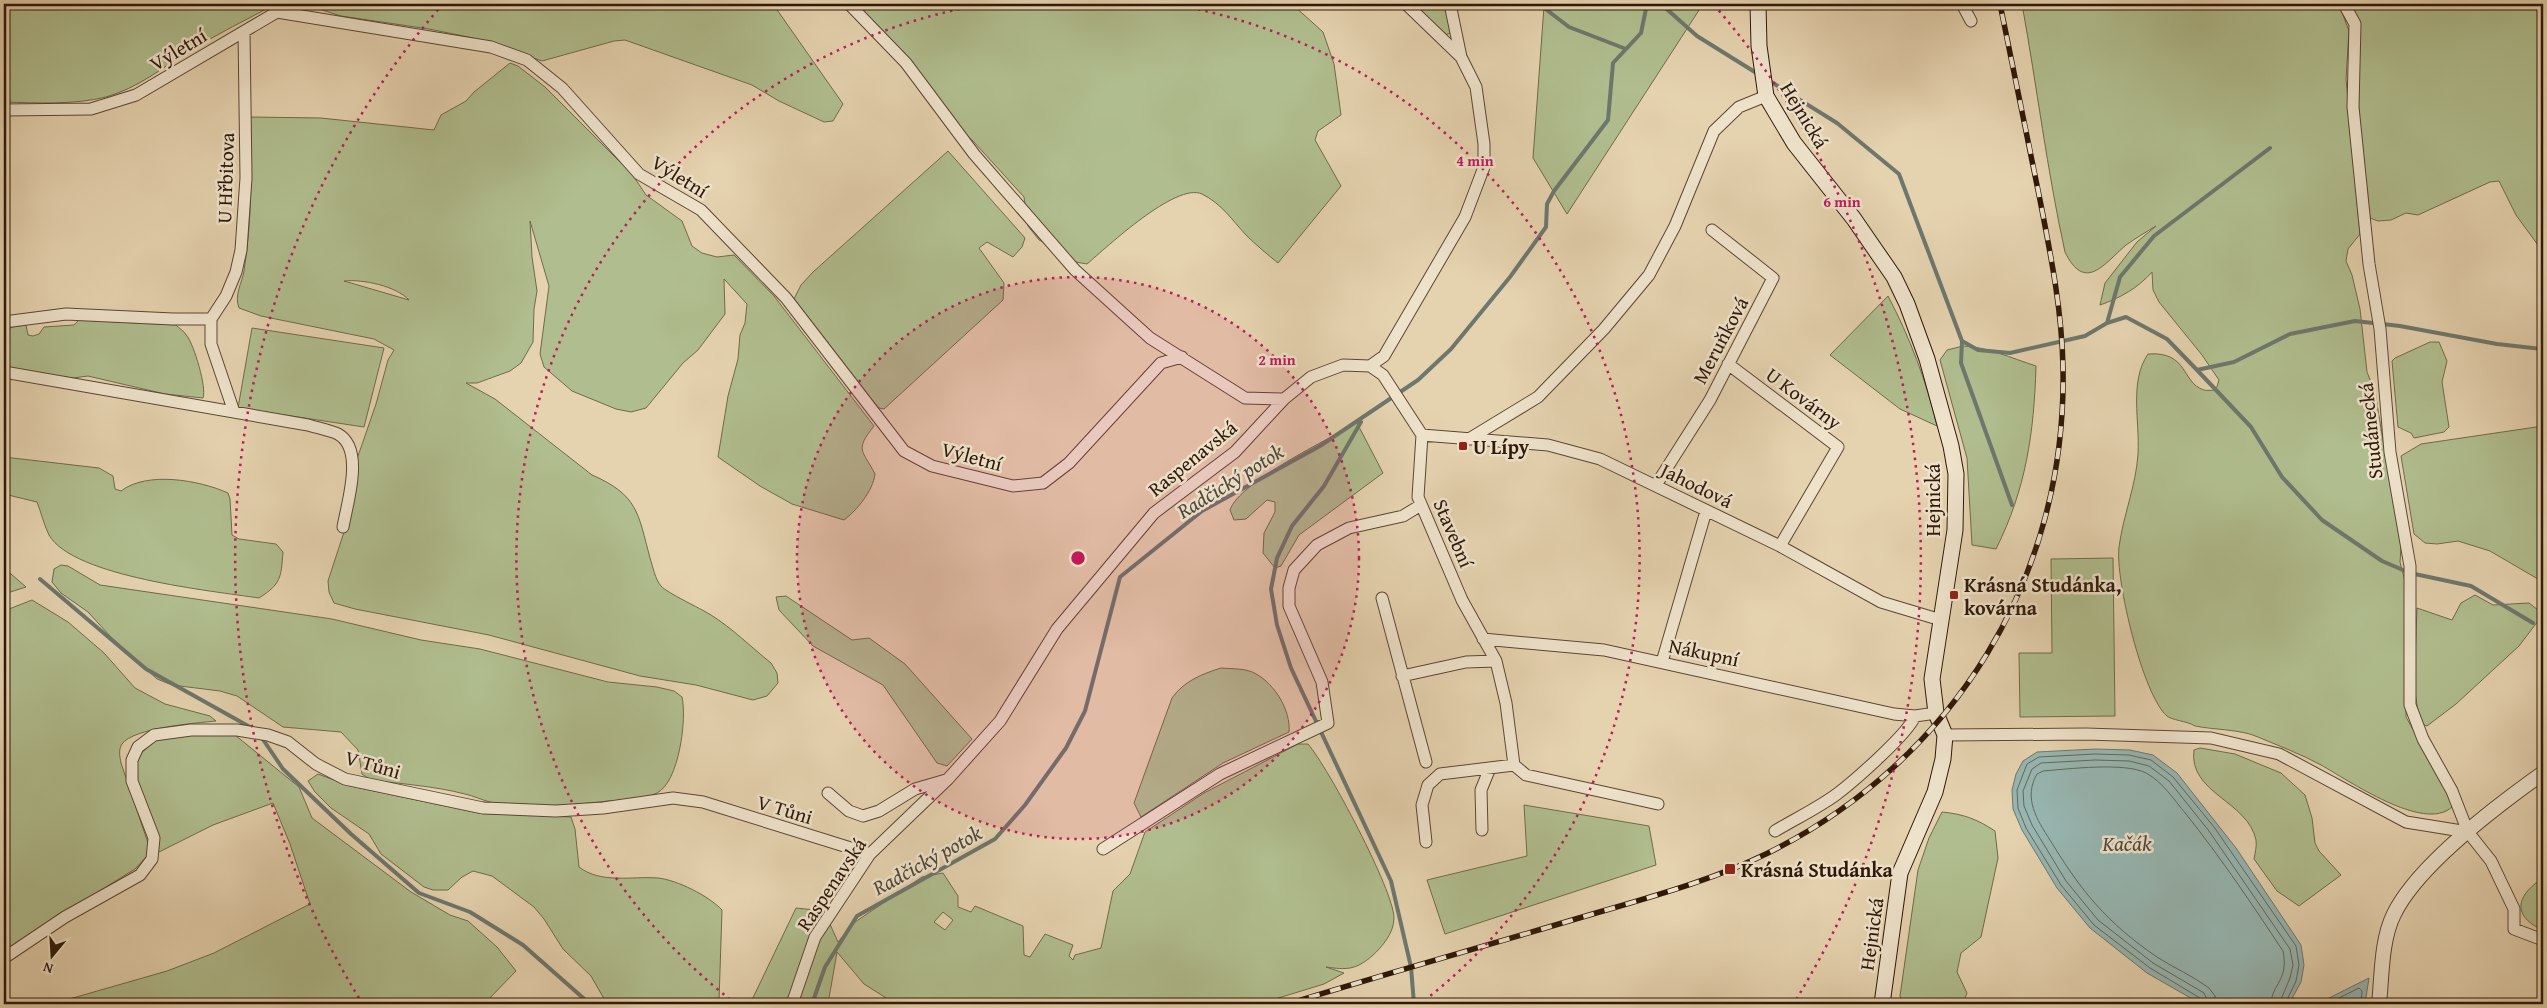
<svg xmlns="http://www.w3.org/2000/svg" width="2547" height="1008" font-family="'Gentium Book Plus',serif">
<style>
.green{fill:#b0bd8e;stroke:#706a4b;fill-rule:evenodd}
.water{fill:#97b6b1;stroke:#6d776d}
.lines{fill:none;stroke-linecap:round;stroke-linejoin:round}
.shore{stroke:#63675c;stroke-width:1}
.stream{stroke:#6d776d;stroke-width:4}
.minor-casing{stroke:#5c4632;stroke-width:13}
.tertiary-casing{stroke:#5c4632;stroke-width:16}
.secondary-casing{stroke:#2f1808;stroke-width:17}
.minor{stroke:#eee2cb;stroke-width:11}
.tertiary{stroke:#eee2cb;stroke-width:14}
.secondary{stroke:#eee2cb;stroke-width:15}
.rail-casing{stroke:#2f1808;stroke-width:5.5}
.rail{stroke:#eee2cb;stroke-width:4;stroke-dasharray:11;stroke-linecap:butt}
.ring{fill:none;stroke:#c2185b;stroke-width:2.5;stroke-dasharray:2.5 5}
.poi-dot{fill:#8f2418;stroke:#eee2cb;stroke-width:2}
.labels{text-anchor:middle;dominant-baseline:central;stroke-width:5;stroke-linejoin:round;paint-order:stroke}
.street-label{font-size:20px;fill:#2f1808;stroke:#eee2cb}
.poi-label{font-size:20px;font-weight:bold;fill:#2f1808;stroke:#eee2cb;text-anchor:start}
.water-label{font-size:21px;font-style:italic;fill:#4e473b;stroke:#eee2cb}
.centre{fill:#c2185b;stroke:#eee2cb;stroke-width:2.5}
.ring-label{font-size:15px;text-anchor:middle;font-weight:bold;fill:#c2185b;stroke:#eee2cb;stroke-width:5;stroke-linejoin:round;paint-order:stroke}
</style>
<rect width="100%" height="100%" fill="#e5d2af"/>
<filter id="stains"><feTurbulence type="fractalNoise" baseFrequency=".004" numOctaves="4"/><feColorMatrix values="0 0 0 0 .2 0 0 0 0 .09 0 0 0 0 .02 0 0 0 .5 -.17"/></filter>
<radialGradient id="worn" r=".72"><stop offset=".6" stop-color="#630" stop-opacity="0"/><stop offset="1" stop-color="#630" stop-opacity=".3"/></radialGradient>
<!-- green -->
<path class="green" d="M4,4h272c-29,15 -58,30 -87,47 -27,17 -51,37 -83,46 -32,8 -69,6 -102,5z
M320,4h453l70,100 -10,17 -9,1 -45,-21 -27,-16 -127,-45 -11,1 -72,20 -64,-22 -49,-10 -88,-13 -19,-6z
M852,4h440l31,28 11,32 7,51 -23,16 -3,9 26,46 -63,77c-11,-9 -22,-18 -32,-28 -14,-15 -24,-31 -44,-41 -26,-12 -95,53 -115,70l-11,-2 -20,-14 -17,-8 -11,-14 -4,-29 -51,-56 -33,-29z
M1411,4h35l5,29 -7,2z
M1514,4h189l-136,210 -34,-56 11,-152 -5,3z
M2022,4h316l2,3 9,24 -3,48 14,155 -12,15 -2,12 6,14 8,34 7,63 8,20 26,155 -1,15 6,23v132l47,85 -1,5c-28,26 -104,-27 -131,-42 -20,-11 -42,-19 -63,-28 -18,-8 -44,-7 -63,-11 -8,-5 -24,-6 -28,-10 -24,-20 -52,-137 -48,-169 4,-31 17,-61 19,-93 2,-33 -9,-72 10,-100 41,-3 33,29 56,36 3,1 9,0 12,0l3,-10 -17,-25 -43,-53 -6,-12 -1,-18c-14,16 -32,26 -52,33l5,-22 32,-41 19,-16c-10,6 -20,12 -30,19 -22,19 -41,48 -61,7 -18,-82 -28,-165 -43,-248z
M2351,4h192v248l-27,-37 -17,-34 -9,1 -72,33 -12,-2 -15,7 -13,1 -8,-3c-5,-44 -10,-87 -13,-131 -2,-27 7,-58 -6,-83z
M510,63l8,3 27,21 87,87 14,21 36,26 10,25 10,7 15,4 17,-2 40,41 100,130c-20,25 -11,24 1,48 -2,17 -18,36 -31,46l-52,-16 -32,-18 -42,-29 10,-61 10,-37 2,-24 5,-12 2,-19 -23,-25 1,35 -27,36 -15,13 -37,45 -15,4 -15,-3 -44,-18 -28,-24 -4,-13 9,-68 -19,-65 2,36 5,34 -3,18 -1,33 -12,21 -11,8 -33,12h-11l29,16 97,76c46,20 46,38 58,83 3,9 5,21 11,28 6,7 39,22 50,29 21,13 40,32 60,48l6,10 1,10 -11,13 -14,4 -57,-15 -56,-9 -151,-41 -134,-26 -21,-6 -5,-11 -1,-11 19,-58 10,-64 19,-55 12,-44 6,-10 -20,-11 -113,-23 -22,-8c-5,-13 3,-25 5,-37 8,-51 8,-102 5,-154l72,1 113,12 7,-15 25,-14 8,-9zM344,281c19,-2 52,5 65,19z
M948,151l77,87 -3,9 -9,10 -26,-15 -8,6 25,35 -1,17 -119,109 -5,-1 -6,-7 -79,-102 7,-14 12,-13z
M1888,296c22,42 38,84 49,130l-37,-17 -70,-54z
M79,320l97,5c3,3 9,7 11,11 7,9 20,52 16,62l-38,-4 -77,-18 -15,2 -63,-9 -6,-37 8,-5 14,-2 2,10 5,1 6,-2 5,-7 30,-2z
M252,328l132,20 -20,79 -126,-19z
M2430,342h9l8,19 -5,21 7,45 -5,5 -30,6 -3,-5 -13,-6 -6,-66 3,-3z
M1963,346c25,1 48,12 73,20 -2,67 -10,123 -40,183l-24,-4 -5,-87 -27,-98 7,-10z
M1357,423l26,50 -84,62 -18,31 -6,2 -12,-15 1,-20 11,-21v-10l-8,-2 -21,19 -12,1 -4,-10c9,-28 99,-71 127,-87z
M2543,426v156l-53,-31 -32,-10 -21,3 -12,-1 -11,-9 -13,-78 20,-12z
M4,457l95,11 14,8 2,13 6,2c26,-20 78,-11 107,2l2,6 2,36 7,4 37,5 7,8c-2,26 -2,32 -24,46 -46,-7 -186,-21 -210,-63 -5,-10 -8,-23 -12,-33l-33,-8z
M2113,558l2,158 -95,1 -1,-64h33l-1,-94z
M61,565l7,1 32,19 232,34 89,21 59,9 128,33 49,5 17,4 8,6c5,22 -3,85 -25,96 -14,7 -33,7 -49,8 -34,4 -84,8 -118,1 -8,-2 -16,-6 -25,-8 -31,-8 -63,-10 -94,-14l-9,-6 -4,-24 -17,-18 -58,-5 -46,-31 -17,-5 -48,-6 -15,-6 -47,-43 -22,-24 -27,-19 -9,-11 2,-13z
M4,568l22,19 -22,7z
M2475,595l18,10 36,-2 9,7v11l-19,25 -63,58 -29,22 -7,-3 -6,-37 3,-78 35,12 9,-17z
M786,596l66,44 17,-2 36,26 67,75 -25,27 -10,-3 -54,-78 -70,-39 -34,-36 -3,-13z
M32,600l36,22 36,31 31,35 30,16 45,12 6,5c-20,2 -83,7 -94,23 -4,6 -2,13 -1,19l27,80v12l-13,14 -100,62 -31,23v-343z
M1221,668c11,1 26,0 35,6 19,10 35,37 33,58l-66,31 -82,54 -7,-14 38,-105c12,-17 30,-24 49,-30z
M188,733l47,2 64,52 13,31 99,74 39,23 18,6 29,26 19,24 -32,33h-432l115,-33 47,-18 96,-49 -20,-60 -17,-41 -60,22 -54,27 -25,-76 3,-19 19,-17z
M1298,744h10c20,23 86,147 86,174 0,15 -12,29 -22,38 -16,14 -26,14 -46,11l18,6 -20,11 -65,20h-371l-2,-6 -22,-14 -27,-32 -9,52h-78l46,-96 28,3 14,31 17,-20 67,-45 21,-4 15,23v11l13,5 4,-6 48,20 1,29 6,2 15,-23 28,11 -4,11 4,4 2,-5 26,-7 12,-57 17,-17 15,-42 59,-39zM943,912l10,8 -8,10 -11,-8z
M2200,748l35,6 46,19 24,22 7,23 3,25 4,8 22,24 -42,31 -22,-15 -23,-32c1,-6 3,-13 2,-19 -8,-39 -68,-47 -62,-90z
M318,774l32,12 128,27 93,4 4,12 4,38c22,17 53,9 79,11 19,2 51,18 64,32l-3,91 -2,3h-110l-16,-28 -28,-27 -19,-30 -10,-12 -42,-31 -19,-5 -11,6 -14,13h-15l-9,-3 -43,-33 -12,-20 -38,-26 -16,-16 -7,-11z
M1524,805l125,21 7,39 -211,69 -18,-54 100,-24z
M1942,812c21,2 35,7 53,19l3,27 -17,79 -20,16 -4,19 10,21 -4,11h-61l-2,-8 18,-126 11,-32z
M2536,883h7v47c-26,-11 -30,-29 -7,-47z"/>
<!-- water -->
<path class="water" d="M2095,749l35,1 23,5 24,18 59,75 65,97 3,20 -3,17 -12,22h-88l-54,-31 -57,-45 -33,-40 -35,-58 -9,-21 -1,-19 4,-16 7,-13 14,-9z
M2369,978l-4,26h-48z"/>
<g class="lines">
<!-- shore -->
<path class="shore" d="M2203,1004l-3,-6 -50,-30 -56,-43 -33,-40 -35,-57 -8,-20 -1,-18 10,-26 12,-7 56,-3 34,1 22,5 22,17 41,50 82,119 3,19 -3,16 -11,23
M2209,1004l-5,-11 -51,-30 -55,-43 -32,-39 -34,-56 -8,-19 -1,-15 9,-22 9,-6 54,-3 34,1 20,5 20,15 40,50 81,118 3,16 -3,13 -11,26
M2216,1004l-1,-8 -6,-8c-16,-12 -35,-20 -52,-31 -50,-34 -76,-66 -107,-117 -13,-20 -27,-42 -13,-66l6,-3c25,-2 82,-9 103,2 17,9 28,27 40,41 35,44 66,90 97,137 6,30 -11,32 -12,53
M2327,1004l32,-16 3,3 -1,13"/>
<!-- stream -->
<path class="stream" d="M1539,4l30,23 57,22
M1661,4l36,32 61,38
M1768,80l69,43 62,51 63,167 -1,22 51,142
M2107,323l13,-46 34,-41 116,-88
M1962,341l16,9 32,3 75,-17 22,-13 19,-6 41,22 30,31 37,-8 56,-28 65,-13 45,5 97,18 46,5
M2197,370l54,57 31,50 40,43 60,41 28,12 61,13 62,37
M1361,422l-37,64 -32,40 -15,32 -6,31 6,36 14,43 100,213 20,86 3,37
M40,579l106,90 104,58
M262,738l21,31 68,65 68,59 51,19 53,33 67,59
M812,1004l13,-37 32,-51 138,-77 30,-34 41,-57 19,-37 35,-134 82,-66 118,-65 98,-66 33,-31 59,-72 36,-50 1,-23 7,-13 54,-71 5,-57 28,-30 6,-29"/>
<defs>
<path id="minor" d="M849,4l57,59 68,91 101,116 75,68 95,60 39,1
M1406,4l55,53
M1962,4l9,17
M2344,4l11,20 -2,83 16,157 11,65 10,123 20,114v139l13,34 29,52 16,41 23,29 23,48v20l29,11
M4,110l87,-1 45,-14 141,-83 214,35 36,13 35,28 77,86 62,36 85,88 118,153 28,15 81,20 30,-3 26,-20 92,-100 21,-6
M211,319v25l23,68
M4,322l62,-8 107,5h38l15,-23 10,-24 5,-22 5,-72 -2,-146
M1728,364l110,83 -58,99
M1370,366l13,9 39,60 -4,62 44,103 34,61 10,42 8,62 12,10 132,29
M4,372l304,53c10,3 21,5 30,9 27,15 9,69 5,93
M1422,435l126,10 52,14 180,87 101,56 60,18
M1469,439l69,-42 66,-68 45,-54 26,-49 39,-95 25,-24 27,-11
M1656,485l54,-85 63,-122 -61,-48
M1382,598l44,164
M1483,639l121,11 290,64 21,2 21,-3
M1662,662l44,-151
M1402,676l64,-14 30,-1
M1945,735l141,-1 125,4 68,16 127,68 62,10
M828,793l21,18 14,5 16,-5 36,-22 31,-9
M1482,830l-1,-40 9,-22
M1775,831c20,-12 43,-23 62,-37 17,-13 71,-60 78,-78
M1426,842l-4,-37 6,-20 12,-11 74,-9
M1103,849l117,-75 108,-51 -6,-41 -33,-76v-18l5,-18 23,-25 32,-17 54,-12 18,-11
M4,958l61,-41 75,-42 12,-16 2,-21 -22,-57v-21l6,-13 16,-12 37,-5h46l31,5 20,7 28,22 29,15 138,29 73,3 47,-3 70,-10 30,4 167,52
M792,1004l23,-67 55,-83 78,-75 52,-58 57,-92 97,-116 81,-61 49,-53 27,-22 32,-12 27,1 14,-10 81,-139 19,-50v-23l-8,-57 -15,-30 -11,-53"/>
<path id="tertiary" d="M2379,1004c3,-28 2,-64 15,-90 24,-49 104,-109 149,-141"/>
<path id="secondary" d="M1758,4l1,42 7,50 28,47 60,76 40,58 13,27 20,55 24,87 5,28 -1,56 -23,149 4,34 9,22 -2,24 -8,33 -35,81 -18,131"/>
</defs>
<!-- minor casing -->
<use href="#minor" class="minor-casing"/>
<!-- tertiary casing -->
<use href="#tertiary" class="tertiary-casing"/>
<!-- secondary casing -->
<use href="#secondary" class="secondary-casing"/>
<!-- minor -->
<use href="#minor" class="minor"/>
<!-- tertiary -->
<use href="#tertiary" class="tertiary"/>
<!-- secondary -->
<use href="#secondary" class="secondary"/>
<defs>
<path id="rail" d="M1288,1004c97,-30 194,-57 291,-86 64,-19 130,-36 189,-65 187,-93 299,-277 295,-485 -1,-57 -12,-112 -23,-168 -13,-66 -27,-131 -40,-196"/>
</defs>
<!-- rail casing -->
<use href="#rail" class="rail-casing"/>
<!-- rail -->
<use href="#rail" class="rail"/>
</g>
<!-- distance rings -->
<circle cx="1078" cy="558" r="281" fill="#c2185b" fill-opacity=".12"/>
<g class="ring">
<circle cx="1078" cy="558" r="281"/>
<path d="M736 1004A562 562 0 0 1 980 5M1176 5A562 562 0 0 1 1420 1004"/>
<path d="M359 998A843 843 0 0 1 442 5M1714 5A843 843 0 0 1 1797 998"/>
</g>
<!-- markers -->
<g class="poi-dot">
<rect x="1458" y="441" width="10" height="10" rx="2.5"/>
<rect x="1949" y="590" width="10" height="10" rx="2.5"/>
<rect x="1724" y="863" width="12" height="12" rx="2.5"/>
</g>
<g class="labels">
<!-- street labels -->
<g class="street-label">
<text transform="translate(178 49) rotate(-31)">Výletní</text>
<text transform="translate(1805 115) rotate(59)">Hejnická</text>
<text transform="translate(680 176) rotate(32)">Výletní</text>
<text transform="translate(225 178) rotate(-88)">U Hřbitova</text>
<text transform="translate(1720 340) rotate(-62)">Meruňková</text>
<text transform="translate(1804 398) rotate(37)">U Kovárny</text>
<text transform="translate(2370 431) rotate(-96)">Studánecká</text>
<text transform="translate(972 456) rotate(15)">Výletní</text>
<text transform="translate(1192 458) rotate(-39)">Raspenavská</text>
<text transform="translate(1697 485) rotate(26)">Jahodová</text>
<text transform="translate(1932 500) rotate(-90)">Hejnická</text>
<text transform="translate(1454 533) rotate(67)">Stavební</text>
<text transform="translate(1704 652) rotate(12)">Nákupní</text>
<text transform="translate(373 764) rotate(16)">V Tůni</text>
<text transform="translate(785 809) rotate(17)">V Tůni</text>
<text transform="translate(831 884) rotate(-56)">Raspenavská</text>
<text transform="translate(1871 934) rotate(-82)">Hejnická</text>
</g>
<!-- poi labels -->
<g class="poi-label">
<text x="1473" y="446">U Lípy</text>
<text x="1964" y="584">Krásná Studánka,<tspan x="1964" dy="23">kovárna</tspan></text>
<text x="1741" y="869">Krásná Studánka</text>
</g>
<!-- water labels -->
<g class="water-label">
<text transform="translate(1230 481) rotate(-32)">Radčický potok</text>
<text x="2127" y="843">Kačák</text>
<text transform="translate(927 860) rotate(-29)">Radčický potok</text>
</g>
</g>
<circle cx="1078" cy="558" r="8" class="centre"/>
<g class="ring-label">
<text x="1475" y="166">4 min</text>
<text x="1842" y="207">6 min</text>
<text x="1277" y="365">2 min</text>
</g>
<!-- margin -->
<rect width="2547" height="1008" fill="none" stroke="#e5d2af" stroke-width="20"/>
<rect x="5" y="5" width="2537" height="998" fill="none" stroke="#2f1808" stroke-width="2.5"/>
<rect x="10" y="10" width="2527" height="988" fill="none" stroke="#2f1808"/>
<!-- north arrow -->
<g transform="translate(52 956) rotate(198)" stroke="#eee2cb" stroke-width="4" paint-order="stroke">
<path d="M0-4L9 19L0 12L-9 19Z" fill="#2f1808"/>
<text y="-8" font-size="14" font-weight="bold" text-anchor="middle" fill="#2f1808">N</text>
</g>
<rect width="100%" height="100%" filter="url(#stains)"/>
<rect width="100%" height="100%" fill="url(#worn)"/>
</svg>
